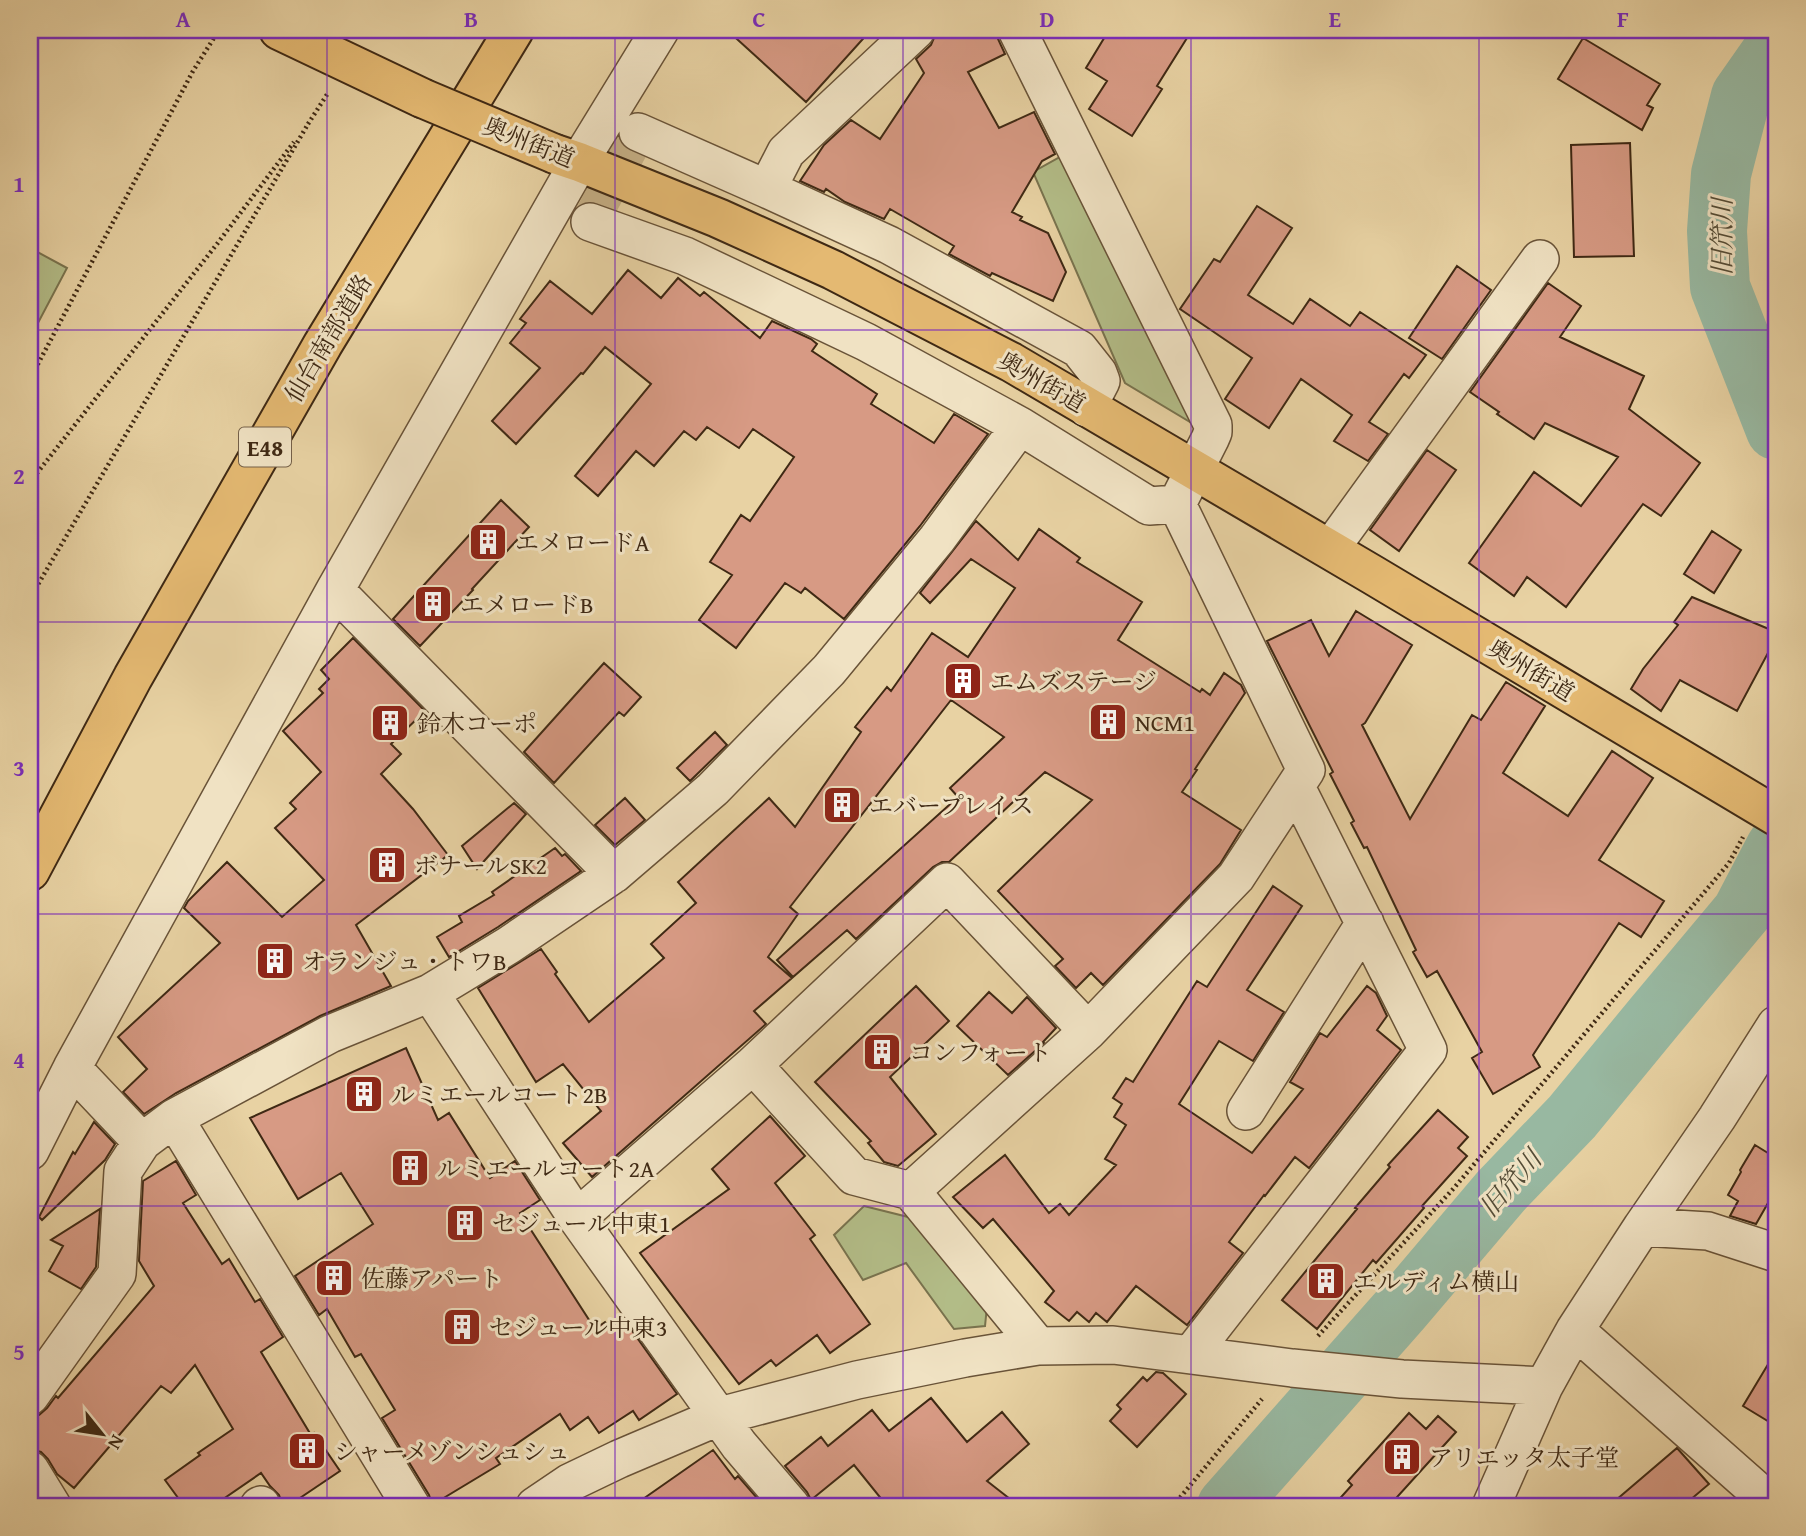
<svg xmlns="http://www.w3.org/2000/svg" width="1806" height="1536" font-family="'Gentium Book Plus','Noto Serif JP',serif">
<style>
.green{fill:#b3bd88;stroke:#79734e;stroke-width:2}
.lines{fill:none;stroke-linecap:round;stroke-linejoin:round}
.river{stroke:#98b8a1;stroke-width:60}
.building{fill:#d79a84;stroke:#3f2914;stroke-width:2}
.minor-tunnel{stroke:#c6b086;stroke-width:37;stroke-dasharray:37 18;stroke-linecap:butt}
.minor-casing{stroke:#695338;stroke-width:40}
.major-casing{stroke:#3f2914;stroke-width:42}
.highway-casing{stroke:#3f2914;stroke-width:42}
.path{stroke:#3f2914;stroke-width:4.5;stroke-dasharray:2 3.5;stroke-linecap:butt}
.minor{stroke:#f0e2c3;stroke-width:37}
.major{stroke:#e4b972;stroke-width:38}
.highway{stroke:#e4b972;stroke-width:38}
.major-bridge-casing{stroke:#3f2914;stroke-width:42;stroke-linecap:butt}
.major-bridge{stroke:#e4b972;stroke-width:38}
.grid{fill:none;stroke:#7b2cbf;stroke-width:2;stroke-opacity:0.55}
.labels{text-anchor:middle;dominant-baseline:central;stroke-width:6;stroke-linejoin:round;paint-order:stroke}
.shield{fill:#f0e2c3;stroke:#746048;stroke-width:2}
.shield-label{font-size:23px;font-weight:bold;fill:#3f2914}
.street-label{font-size:24px;fill:#3f2914;stroke:#f0e2c3}
.poi-label{font-size:24px;fill:#3f2914;stroke:#f0e2c3;text-anchor:start}
.water-label{font-size:26px;font-style:italic;fill:#554d37;stroke:#f0e2c3}
.neatline{fill:none;stroke:#7b2cbf;stroke-width:2.5}
.grid-label{font-size:23px;text-anchor:middle;font-weight:bold;fill:#7b2cbf}
</style>
<rect width="100%" height="100%" fill="#e8d2a3"/>
<filter id="stains"><feTurbulence type="fractalNoise" baseFrequency=".00286" numOctaves="4"/><feColorMatrix values="0 0 0 0 .2 0 0 0 0 .09 0 0 0 0 .02 0 0 0 .5 -.17"/></filter>
<radialGradient id="worn" r=".72"><stop offset=".6" stop-color="#630" stop-opacity="0"/><stop offset="1" stop-color="#630" stop-opacity=".3"/></radialGradient>
<!-- green -->
<path class="green" d="M1069,152l126,273 -70,-42 -92,-211z
M30,248l37,20 -37,70z
M864,1206l52,13 71,87 -2,20 -31,3 -48,-66 -43,17 -29,-45z"/>
<g class="lines">
<!-- river -->
<path class="river" d="M1776,46l-35,50 -20,78 -4,57 3,56 56,143
M1227,1506l174,-197 100,-118 71,-74 83,-101 87,-104 34,-65"/>
</g>
<!-- building -->
<path class="building" d="M727,30h144l-65,72z
M943,30h53l2,9 7,15 -37,18 31,56 35,-16 21,42 -13,7 -30,51 10,5 -2,3 28,13 18,39 -13,29 -61,-28 -2,3 -41,-22 5,-8 -64,-37 -6,10 -39,-17 -19,-13 -2,3 -24,-11 24,-36 27,-25 29,19 44,-66 -8,-14 15,-14 5,-12z
M1109,30h83l-35,56 5,3 -30,47 -43,-27 18,-28 -21,-13z
M1583,38l77,46 -13,21 6,3 -11,22 -84,-51z
M1630,143l4,113 -60,1 -3,-112z
M1257,206l35,22 -44,67 45,29 17,-25 40,27 10,-14 66,43 -17,23 -5,-4 -35,48 19,12 -20,27 -34,-20 18,-26 -51,-36 -32,49 -44,-29 27,-41 -72,-49 34,-50 6,3z
M1457,266l34,24 -49,69 -33,-21z
M628,270l33,28 17,-20 22,18 4,-4 56,46 12,-17 39,18 6,5 -5,7 65,43 -6,10 63,39 20,-29 34,20 -68,92 -76,93 -39,-31 -4,5 -16,-10 -49,65 -37,-28 33,-45 -22,-13 31,-47 9,6 44,-64 -41,-28 -14,19 -32,-21 -11,13 -12,-9 -30,35 -18,-15 -38,45 -23,-20 76,-92 -46,-37 -22,27 -2,-1 -65,71 -24,-23 48,-53 -30,-25 16,-20 -6,-4 30,-38 42,33z
M1548,283l33,23 -21,31 84,39 -15,33 71,54 -39,53 -18,-12 -77,103 -39,-30 -13,19 -45,-33 65,-91 47,34 37,-49 -73,-34 -11,16 -37,-25 2,-2 -29,-20z
M1427,450l29,20 -57,81 -29,-21z
M501,500l28,27 -57,62 1,1 -53,56 -27,-27z
M976,521l42,39 21,-31 41,29 -3,4 65,40 -24,38 82,52 2,-3 8,6 14,-22 17,12 4,8 -50,76 2,1 -15,22 59,38 -21,34 -117,121 -12,-12 -15,15 -21,-22 8,-7 -65,-68 94,-91 -47,-28 -96,90h-7l-9,5 -77,72 -9,-9 -54,47 -16,-17 181,-163 -8,-9 54,-51 -53,-37 -161,207 8,7 -30,43 24,21 -38,33 12,13 -174,153 -29,-34 38,-32 -38,-47 -27,18 -58,-94 63,-39 16,23 -2,2 34,48 75,-64 -13,-14 45,-41 -18,-21 91,-84 26,29 66,-95 -6,-5 32,-40 4,4 41,-58 36,24 47,-69 -44,-29 -41,44 -10,-10z
M1712,531l29,19 -27,43 -30,-19z
M1692,597l84,35v6l-39,73 -57,-31 -19,31 -30,-22 12,-20 35,-44 -4,-3z
M1356,611l56,34 -47,78 -3,2 48,94 62,-104 9,5 25,-38 39,24 -42,67 65,43 44,-65 41,27 -54,82 65,41 -23,36 -22,-14 -86,132 7,12 -47,27 -21,-36 10,-6 -45,-81 -10,6 -14,-25 3,-2 -49,-103 -3,1 -13,-25 3,-2 -24,-47 3,-2 -66,-131 44,-21 18,36z
M353,638l72,73 -34,33 10,10 -20,20 32,35 35,46 -92,70 35,61 -71,30 -144,77 -32,21 -21,-22 24,-23 -29,-32 102,-94 -36,-35 4,-7 39,-39 55,55 42,-37 -49,-52 21,-19 -6,-6 31,-31 -38,-41 40,-38 -4,-4 10,-10 -8,-9z
M604,663l37,34 -17,19 -5,-4 -65,71 -30,-31z
M715,732l12,13 -37,36 -13,-13z
M625,798l20,22 -30,25 -20,-20z
M514,803l12,11 -49,55 -15,-23z
M555,848l7,8 3,-2 16,17 -83,56 -49,30 -12,-20 25,-15 -3,-6 35,-21 -2,-3z
M1273,886l29,20 -55,84 37,22 -31,49 -34,-20 -40,63 73,49 51,-64 -13,-7 30,-49 7,4 40,-51 9,7 11,23 -10,14 24,20 -92,118 -14,-11 -30,39 -1,-1 -35,47 14,11 -56,72 -51,-39 -29,36 -11,-9 -7,9 -12,-10 -8,9 -24,-19 9,-11 -61,-72 -10,9 -30,-31 52,-42 44,58 11,-9 9,11 47,-50 -11,-6 21,-34 -12,-8 8,-13 -9,-6 13,-20 7,4 64,-101 10,6z
M916,986l33,35 -59,56 46,57 -38,32 -14,-4 -16,-19 3,-2 -56,-59z
M989,992l23,21 15,-16 29,31 -13,14 1,1 -36,32 -51,-49z
M406,1048l32,72 11,-7 41,65 25,-17 25,39 -20,13 75,116 10,-7 4,5 14,-9 54,76 -38,26 -6,-9 -34,22 -11,-16 -18,13 -10,-16 -64,44 4,6 -68,41 -3,-10 -47,-77 13,-8 -34,-56 -6,3 -28,-48 -8,6 -24,-39 78,-52 -32,-51 -43,26 -48,-81z
M1438,1110l30,27 -10,11 9,8 -45,50 2,2 -48,55 -3,-3 -56,69 -35,-29 75,-91 -2,-1 35,-41 -2,-2z
M770,1116l35,40 -30,27 40,52 -5,4 60,85 -40,29 -13,-18 -41,31 -5,-6 -32,24 -99,-131 89,-64 -17,-20z
M94,1122l21,22 -10,16 -63,60 -3,-3 34,-65 2,2z
M1755,1145l21,13v31l-20,35 -26,-8 8,-15 -10,-6 13,-23 -1,-2z
M176,1161l20,34 -13,8 39,61 7,-5 26,43 5,-3 23,38 -22,15 50,83 3,-2 26,38 -52,35h-5l-4,-11 -9,-9 -9,-13 -48,33h-29l-19,-26 35,-25 -2,-2 35,-24 -38,-64 -24,28 -10,-7 -87,102 -17,-14 -9,-15 -7,-7 -11,-3v-32l9,-2 8,-7 9,-12 2,2 96,-112 -15,-25 4,-80z
M100,1209l-4,58 -15,22 -32,-18 14,-25 -12,-6z
M1776,1351v75l-33,-20z
M1156,1372l7,1 23,21 -49,53 -27,-26 11,-12 -4,-4 26,-28 4,4z
M931,1398l36,44 35,-30 27,32 -42,37 32,25h-132l-33,-41 -43,35 -4,-8 -22,-26 36,-29 7,9 44,-36 17,21z
M1409,1413l17,16 12,-13 18,16 -67,74h-56l19,-21 -4,-4z
M1677,1448l32,36 -26,22h-74z
M713,1450l22,29 3,-3 26,30h-131z"/>
<g class="lines">
<!-- minor-tunnel -->
<path class="minor-tunnel" d="M590,222l48,-90"/>
<defs>
<path id="minor" d="M1017,30l196,395v7l-3,7 -33,65 129,266 -70,107 -148,154 -177,160 127,155
M638,132l129,57 122,56 190,104 19,24 3,8 -14,27
M767,189l19,-37 130,-122
M590,222l95,34 181,86 154,84 129,80 28,-2
M1331,550l10,-16 199,-275
M335,590l279,284
M430,993l147,225
M753,1065l101,111 57,15
M72,1068l70,74
M1246,1111l119,-188
M174,1118l237,388
M30,1151l42,-83 263,-478 244,-428 81,-132
M1642,1227l66,4 68,22
M1575,1330l199,176
M1192,1353l236,-303 -132,-263
M30,1396l87,-122 6,-103 19,-29 32,-24 156,-84 100,-41 79,-48 105,-71 99,-85 116,-119 108,-131 83,-113
M30,1470l22,36
M259,1506l2,-1
M535,1506l34,-23 50,-24 101,-43 137,-36 108,-22 73,-12 75,-1 179,23 110,11 142,7
M791,1506l-52,-61 -162,-227 176,-153 194,-183 141,149
M1491,1506l53,-120 31,-56 67,-103 75,-109 59,-93"/>
<path id="major" d="M279,30l143,68
M555,154l24,8 139,56 115,52 178,92 362,213 403,241"/>
<path id="highway" d="M30,871l103,-194 190,-333 191,-314"/>
</defs>
<!-- minor casing -->
<use href="#minor" class="minor-casing"/>
<!-- major casing -->
<use href="#major" class="major-casing"/>
<!-- highway casing -->
<use href="#highway" class="highway-casing"/>
<!-- path -->
<path class="path" d="M308,124l20,-31
M30,379l163,-308 26,-41
M30,482l187,-238 77,-102
M30,598l278,-474
M1318,1336l136,-148 275,-325 14,-26
M1173,1506l89,-107"/>
<!-- minor -->
<use href="#minor" class="minor"/>
<!-- major -->
<use href="#major" class="major"/>
<!-- highway -->
<use href="#highway" class="highway"/>
<defs>
<path id="major-bridge" d="M422,98l133,56"/>
</defs>
<!-- major-bridge casing -->
<use href="#major-bridge" class="major-bridge-casing"/>
<!-- major-bridge -->
<use href="#major-bridge" class="major-bridge"/>
</g>
<!-- grid -->
<path class="grid" d="M327,30v1476M615,30v1476M903,30v1476M1191,30v1476M1479,30v1476M30,330h1746M30,622h1746M30,914h1746M30,1206h1746"/>
<!-- icons -->
<defs>
<symbol id="building-square" viewBox="-11 -11 22 22"><rect x="-9" y="-9" width="18" height="18" rx="4" fill="#8f2418" stroke="#f0e2c3"/><path d="M-4-6H4V6H1V3H-1V6H-4ZM-2.5-4.3h1.7v1.8h-1.7ZM.8-4.3h1.7v1.8H.8ZM-2.5-1h1.7V.8h-1.7ZM.8-1h1.7V.8H.8Z" fill="#fff"/></symbol>
</defs>
<g fill-rule="evenodd">
<use href="#building-square" x="466" y="520" width="44" height="44"/>
<use href="#building-square" x="411" y="582" width="44" height="44"/>
<use href="#building-square" x="941" y="659" width="44" height="44"/>
<use href="#building-square" x="1086" y="700" width="44" height="44"/>
<use href="#building-square" x="368" y="701" width="44" height="44"/>
<use href="#building-square" x="820" y="783" width="44" height="44"/>
<use href="#building-square" x="365" y="843" width="44" height="44"/>
<use href="#building-square" x="253" y="939" width="44" height="44"/>
<use href="#building-square" x="860" y="1030" width="44" height="44"/>
<use href="#building-square" x="342" y="1072" width="44" height="44"/>
<use href="#building-square" x="388" y="1146" width="44" height="44"/>
<use href="#building-square" x="443" y="1201" width="44" height="44"/>
<use href="#building-square" x="312" y="1256" width="44" height="44"/>
<use href="#building-square" x="1304" y="1259" width="44" height="44"/>
<use href="#building-square" x="440" y="1305" width="44" height="44"/>
<use href="#building-square" x="285" y="1429" width="44" height="44"/>
<use href="#building-square" x="1380" y="1435" width="44" height="44"/>
</g>
<g class="labels">
<!-- shield labels -->
<rect class="shield" x="239" y="427.5" width="52" height="39" rx="5"/>
<g class="shield-label">
<text x="265" y="447">E48</text>
</g>
<!-- street labels -->
<g class="street-label">
<text transform="translate(529 142) rotate(22)">奥州街道</text>
<text transform="translate(328 338) rotate(-59)">仙台南部道路</text>
<text transform="translate(1042 382) rotate(30)">奥州街道</text>
<text transform="translate(1531 670) rotate(31)">奥州街道</text>
</g>
<!-- poi labels -->
<g class="poi-label">
<text x="515" y="542">エメロードA</text>
<text x="460" y="604">エメロードB</text>
<text x="990" y="681">エムズステージ</text>
<text x="1135" y="722">NCM1</text>
<text x="417" y="723">鈴木コーポ</text>
<text x="869" y="805">エバープレイス</text>
<text x="414" y="865">ボナールSK2</text>
<text x="302" y="961">オランジュ・トワB</text>
<text x="909" y="1052">コンフォート</text>
<text x="391" y="1094">ルミエールコート2B</text>
<text x="437" y="1168">ルミエールコート2A</text>
<text x="492" y="1223">セジュール中東1</text>
<text x="361" y="1278">佐藤アパート</text>
<text x="1353" y="1281">エルディム横山</text>
<text x="489" y="1327">セジュール中東3</text>
<text x="334" y="1451">シャーメゾンシュシュ</text>
<text x="1429" y="1457">アリエッタ太子堂</text>
</g>
<!-- water labels -->
<g class="water-label">
<text transform="translate(1721 237) rotate(-90)">旧笊川</text>
<text transform="translate(1510 1183) rotate(-49)">旧笊川</text>
</g>
</g>
<!-- margin -->
<rect width="1806" height="1536" fill="none" stroke="#e8d2a3" stroke-width="77"/>
<!-- north arrow -->
<g transform="translate(102 1434) rotate(120)" stroke="#f0e2c3" stroke-width="5" paint-order="stroke">
<path d="M0-5L12 26L0 18L-12 26Z" fill="#3f2914"/>
<text y="-10" font-size="19" font-weight="bold" text-anchor="middle" fill="#3f2914">N</text>
</g>
<rect x="38" y="38" width="1730" height="1460" class="neatline"/>
<g class="grid-label">
<text x="183" y="27">A</text>
<text x="471" y="27">B</text>
<text x="759" y="27">C</text>
<text x="1047" y="27">D</text>
<text x="1335" y="27">E</text>
<text x="1623" y="27">F</text>
<text x="19" y="192">1</text>
<text x="19" y="484">2</text>
<text x="19" y="776">3</text>
<text x="19" y="1068">4</text>
<text x="19" y="1360">5</text>
</g>
<rect width="100%" height="100%" filter="url(#stains)"/>
<rect width="100%" height="100%" fill="url(#worn)"/>
</svg>
